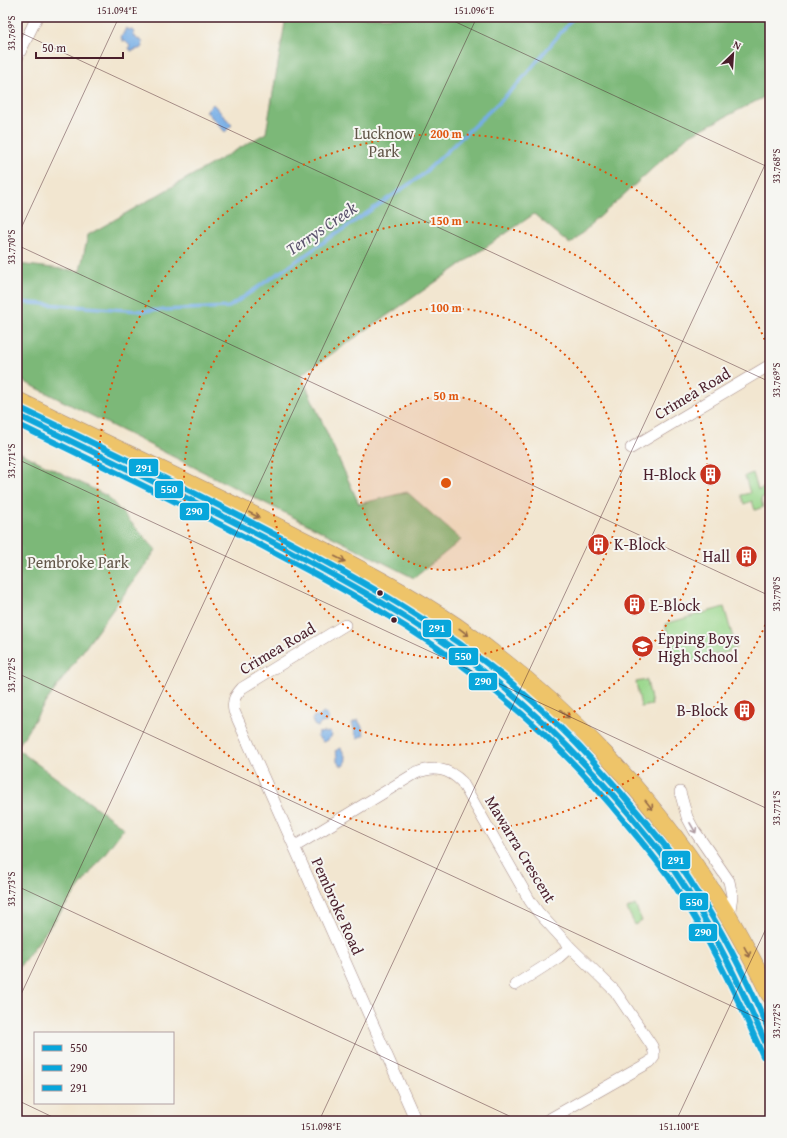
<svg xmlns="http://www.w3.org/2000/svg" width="787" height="1138" font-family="'Gentium Book Plus',serif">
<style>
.green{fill:#9ad78c;stroke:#727b5c}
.forest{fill:#7bb878;stroke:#626c52}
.water{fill:#77aee6;stroke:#606688}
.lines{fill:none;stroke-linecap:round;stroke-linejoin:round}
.stream{stroke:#77aee6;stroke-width:3.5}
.street-casing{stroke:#9e827e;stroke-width:12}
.primary-casing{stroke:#9e827e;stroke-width:18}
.street{stroke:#fff;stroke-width:11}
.primary{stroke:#eec469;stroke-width:17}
.bus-1-casing{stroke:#f6f6f2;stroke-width:9}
.bus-2-casing{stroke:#f6f6f2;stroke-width:9}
.bus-3-casing{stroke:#f6f6f2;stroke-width:9}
.bus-1{stroke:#07a6db;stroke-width:6}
.bus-2{stroke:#07a6db;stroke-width:6}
.bus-3{stroke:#07a6db;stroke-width:6}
.oneway{stroke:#946947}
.oneway2{stroke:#ae9aa0}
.ticks{fill:none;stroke:#4a1f2b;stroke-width:1;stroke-opacity:0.45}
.ring{fill:none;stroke:#e0560e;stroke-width:2;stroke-dasharray:2 4}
.bus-dot{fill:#4a1f2b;stroke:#f6f6f2;stroke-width:1.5}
.labels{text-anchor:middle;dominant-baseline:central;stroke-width:4;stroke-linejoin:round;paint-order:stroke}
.park-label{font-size:16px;fill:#625648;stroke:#f6f6f2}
.street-label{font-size:16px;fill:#4a1f2b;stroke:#f6f6f2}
.poi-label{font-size:16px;fill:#4a1f2b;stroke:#f6f6f2;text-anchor:end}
.water-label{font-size:17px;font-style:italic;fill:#5a516c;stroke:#f6f6f2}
.centre{fill:#e0560e;stroke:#f6f6f2;stroke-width:2}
.ring-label{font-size:12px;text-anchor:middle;font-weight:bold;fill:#e0560e;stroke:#f6f6f2;stroke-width:4;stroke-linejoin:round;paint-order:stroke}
.line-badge{stroke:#f6f6f2;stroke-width:1.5}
.badge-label{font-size:11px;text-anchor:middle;font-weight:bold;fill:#fff}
.neatline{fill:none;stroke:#4a1f2b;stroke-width:1.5}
.ticks-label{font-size:10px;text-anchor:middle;fill:#4a1f2b}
</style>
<rect width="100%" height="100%" fill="#f6f6f2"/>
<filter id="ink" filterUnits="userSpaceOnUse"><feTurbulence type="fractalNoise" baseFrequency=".025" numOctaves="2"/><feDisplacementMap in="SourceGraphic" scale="8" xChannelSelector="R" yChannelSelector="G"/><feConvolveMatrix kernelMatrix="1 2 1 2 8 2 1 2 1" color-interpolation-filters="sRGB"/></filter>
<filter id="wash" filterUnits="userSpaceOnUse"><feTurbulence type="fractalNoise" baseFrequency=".012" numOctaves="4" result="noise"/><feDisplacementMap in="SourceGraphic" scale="16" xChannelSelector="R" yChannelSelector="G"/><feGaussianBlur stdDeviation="0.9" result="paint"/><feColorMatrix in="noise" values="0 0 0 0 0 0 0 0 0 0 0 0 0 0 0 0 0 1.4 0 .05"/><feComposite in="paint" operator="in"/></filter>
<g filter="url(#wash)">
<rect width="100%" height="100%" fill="#f2e6d0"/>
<!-- green -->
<path class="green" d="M753,473l5,17 9,-3 2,9 -8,2 2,9 -8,3 -3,-9 -8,3 -3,-9 9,-2 -5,-17z
M724,607l12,41 -7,2v2l-9,2v-1l-43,12 -12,-41z
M647,680l5,25 -11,2 -5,-25z
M635,905l7,16 -7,4 -8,-16z"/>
<!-- forest -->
<path class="forest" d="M286,17h484v39l-2,1 2,13v24l-82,42 -118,108 -36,-30 -233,161 58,129 48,-12 54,48 -47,38 -397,-200v-114l63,7 8,-36 178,-102z
M17,451l90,45 49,54 -113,156 -26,42z
M17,749l107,79 -107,142z"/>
<!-- water -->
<path class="water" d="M126,28l4,2 1,-1 3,3 -1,2 5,6 2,-1 3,4 -1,1 1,2 -1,2 -11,3 -2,-3 1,-2 -5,-5 -1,1 -3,-4z
M213,104l19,21 -7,7 -19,-21z
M324,713c3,1 6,5 3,9l-6,1 -3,4 -4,-2 -2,-5 2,-4 5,1 3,-3z
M358,720l4,7 2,8 -7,3 -5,-15z
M324,732l2,1 3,-1 3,3c-1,3 -6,6 -9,7l-6,-5 1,-4z
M341,748l5,10 -1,7 -3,1 -5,-4v-6l-2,-5z"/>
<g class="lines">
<!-- stream -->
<path class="stream" d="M17,302l124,9 88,-4 192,-131 96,-91 57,-68"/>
</g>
</g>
<g filter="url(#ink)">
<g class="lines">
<defs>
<path id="street" d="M17,58l20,-41
M631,448l139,-83
M345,625l-103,63c-7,8 -10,12 -8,23l182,410
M680,792l7,25 7,13 35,51 3,15 -3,21
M294,847l122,-74c18,-7 32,-5 46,9l68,119 8,11 32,35 45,44 37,55 2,6v5l-4,5 -104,59
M515,985l44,-28 11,-10"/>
<path id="primary" d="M17,400c89,44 178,85 267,130 58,30 118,59 172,96 109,75 204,177 272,290 15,25 29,52 42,79
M17,415c95,46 190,92 283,142 63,34 125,69 182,113 58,44 109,97 155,154 13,16 26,31 38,48 38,54 69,120 95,181"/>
</defs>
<!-- street casing -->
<use href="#street" class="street-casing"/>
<!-- primary casing -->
<use href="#primary" class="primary-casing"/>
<!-- street -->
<use href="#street" class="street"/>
<!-- primary -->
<use href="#primary" class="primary"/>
<defs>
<path id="bus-1" d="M17,415c89,43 178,86 265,132 69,37 138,75 200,123 56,43 104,93 149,146 15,19 31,37 44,56 39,57 68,119 95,181"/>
<path id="bus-2" d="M17,424c88,43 176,85 262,131 69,36 137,74 198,122 55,42 104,91 148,145 15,18 30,36 44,55 38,56 67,117 94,179"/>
<path id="bus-3" d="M20,408c90,43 179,86 267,133 77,41 153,84 221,139 48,40 91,85 130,133 21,25 41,49 58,77 29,45 53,94 74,143"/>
</defs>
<!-- bus-1 casing -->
<use href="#bus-1" class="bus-1-casing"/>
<!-- bus-2 casing -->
<use href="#bus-2" class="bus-2-casing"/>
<!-- bus-3 casing -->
<use href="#bus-3" class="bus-3-casing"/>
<!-- bus-1 -->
<use href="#bus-1" class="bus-1"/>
<!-- bus-2 -->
<use href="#bus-2" class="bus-2"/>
<!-- bus-3 -->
<use href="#bus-3" class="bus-3"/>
</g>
<!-- one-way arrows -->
<defs><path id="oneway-shaft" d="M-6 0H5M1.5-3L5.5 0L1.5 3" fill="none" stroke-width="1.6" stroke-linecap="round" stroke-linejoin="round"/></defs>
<g class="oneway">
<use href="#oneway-shaft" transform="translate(254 515) rotate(27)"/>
<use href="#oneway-shaft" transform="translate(340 559) rotate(27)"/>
<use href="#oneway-shaft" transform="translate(464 632) rotate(37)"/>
<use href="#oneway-shaft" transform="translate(565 714) rotate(43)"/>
<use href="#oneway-shaft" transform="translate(649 805) rotate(51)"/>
<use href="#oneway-shaft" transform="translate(747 952) rotate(62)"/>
</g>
<use class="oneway2" href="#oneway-shaft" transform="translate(693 828) rotate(60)"/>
</g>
<!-- ticks -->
<path class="ticks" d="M445,17l325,151M17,31l753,351M17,237l102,-220M17,245l753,351M17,459l753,351M17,673l753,351M17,886l503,235M17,1003l460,-986M17,1100l44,21M319,1121l451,-967M676,1121l94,-201"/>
<!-- distance rings -->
<circle cx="446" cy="483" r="87" fill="#e0560e" fill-opacity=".12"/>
<g class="ring">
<circle cx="446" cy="483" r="87"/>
<circle cx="446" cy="483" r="175"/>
<circle cx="446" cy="483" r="262"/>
<path d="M770 614A349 349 0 1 1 770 352"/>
</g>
<!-- icons -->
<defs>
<symbol id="building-disc" viewBox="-11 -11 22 22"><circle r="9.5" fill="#c8321e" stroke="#f6f6f2"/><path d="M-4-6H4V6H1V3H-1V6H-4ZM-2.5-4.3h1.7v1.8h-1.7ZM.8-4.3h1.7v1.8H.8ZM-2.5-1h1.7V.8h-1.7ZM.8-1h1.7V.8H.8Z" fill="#fff"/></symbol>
<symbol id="school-disc" viewBox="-11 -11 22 22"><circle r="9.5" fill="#c8321e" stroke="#f6f6f2"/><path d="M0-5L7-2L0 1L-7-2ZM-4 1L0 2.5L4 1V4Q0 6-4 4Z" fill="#fff"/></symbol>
</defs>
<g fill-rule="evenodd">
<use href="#building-disc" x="698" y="462" width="25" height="25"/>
<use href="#building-disc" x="586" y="532" width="25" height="25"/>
<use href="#building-disc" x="734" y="544" width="25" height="25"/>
<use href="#building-disc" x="622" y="592" width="25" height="25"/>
<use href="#school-disc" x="630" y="634" width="25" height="25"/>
<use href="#building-disc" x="732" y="698" width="25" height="25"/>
</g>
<!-- markers -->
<g class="bus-dot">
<circle cx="380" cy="593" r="3.5"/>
<circle cx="394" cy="620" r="3.5"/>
</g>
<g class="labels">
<!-- park labels -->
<g class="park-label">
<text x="384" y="133">Lucknow<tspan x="384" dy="18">Park</tspan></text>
<text x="78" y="562">Pembroke Park</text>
</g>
<!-- street labels -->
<g class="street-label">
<text transform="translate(692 393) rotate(-31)">Crimea Road</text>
<text transform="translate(277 648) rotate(-31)">Crimea Road</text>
<text transform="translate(521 849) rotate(59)">Mawarra Crescent</text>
<text transform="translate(338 906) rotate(66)">Pembroke Road</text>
</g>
<!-- poi labels -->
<g class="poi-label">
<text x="696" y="474">H-Block</text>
<text x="614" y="544" text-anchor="start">K-Block</text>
<text x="730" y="556">Hall</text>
<text x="650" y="605" text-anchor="start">E-Block</text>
<text x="658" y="638" text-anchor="start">Epping Boys<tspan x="658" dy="18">High School</tspan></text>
<text x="728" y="710">B-Block</text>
</g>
<!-- water labels -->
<g class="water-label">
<text transform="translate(321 228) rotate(-34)">Terrys Creek</text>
</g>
</g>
<circle cx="446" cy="483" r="6" class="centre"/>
<g class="ring-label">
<text x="446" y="138">200 m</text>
<text x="446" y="225">150 m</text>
<text x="446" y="312">100 m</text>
<text x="446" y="400">50 m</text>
</g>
<g class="line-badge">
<rect x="128" y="458" width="31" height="19" rx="4" fill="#07a6db"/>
<rect x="154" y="480" width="30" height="19" rx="4" fill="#07a6db"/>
<rect x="179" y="502" width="31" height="19" rx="4" fill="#07a6db"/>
<rect x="422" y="619" width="30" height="19" rx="4" fill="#07a6db"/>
<rect x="448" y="647" width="31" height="19" rx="4" fill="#07a6db"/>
<rect x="468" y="672" width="30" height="19" rx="4" fill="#07a6db"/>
<rect x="661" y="850" width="30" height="20" rx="4" fill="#07a6db"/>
<rect x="679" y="892" width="30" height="19" rx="4" fill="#07a6db"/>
<rect x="688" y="923" width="30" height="19" rx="4" fill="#07a6db"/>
</g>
<g class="badge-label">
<text x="144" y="472">291</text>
<text x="169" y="493">550</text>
<text x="194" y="515">290</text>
<text x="437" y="632">291</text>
<text x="463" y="660">550</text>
<text x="483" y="685">290</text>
<text x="676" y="864">291</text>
<text x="694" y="906">550</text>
<text x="703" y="936">290</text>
</g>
<!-- margin -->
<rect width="787" height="1138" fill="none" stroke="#f6f6f2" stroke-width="44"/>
<!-- legend -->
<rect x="34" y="1032" width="140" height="72" fill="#f6f6f2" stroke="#b1a0a2"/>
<rect x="42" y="1045" width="20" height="6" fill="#07a6db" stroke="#b1a0a2"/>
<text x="70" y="1052" font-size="12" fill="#4a1f2b">550</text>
<rect x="42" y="1065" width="20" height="6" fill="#07a6db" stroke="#b1a0a2"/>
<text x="70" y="1072" font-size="12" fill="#4a1f2b">290</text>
<rect x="42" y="1085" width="20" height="6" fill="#07a6db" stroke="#b1a0a2"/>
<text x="70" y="1092" font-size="12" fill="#4a1f2b">291</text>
<!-- north arrow -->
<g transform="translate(733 54) rotate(25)" stroke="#f6f6f2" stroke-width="3" paint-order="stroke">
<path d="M0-3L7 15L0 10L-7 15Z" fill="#4a1f2b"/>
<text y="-6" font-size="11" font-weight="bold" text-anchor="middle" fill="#4a1f2b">N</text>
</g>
<!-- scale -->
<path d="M36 52v6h87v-6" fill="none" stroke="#4a1f2b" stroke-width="2"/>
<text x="42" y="52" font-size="12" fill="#4a1f2b" stroke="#f6f6f2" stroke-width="3" paint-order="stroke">50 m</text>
<rect x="22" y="22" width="743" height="1094" class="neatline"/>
<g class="ticks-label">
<text x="117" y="14">151.094°E</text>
<text x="474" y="14">151.096°E</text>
<text transform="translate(11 33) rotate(-90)" y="4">33.769°S</text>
<text transform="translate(776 166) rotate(-90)" y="4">33.768°S</text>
<text transform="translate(11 247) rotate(-90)" y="4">33.770°S</text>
<text transform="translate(776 380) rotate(-90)" y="4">33.769°S</text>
<text transform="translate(11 461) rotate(-90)" y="4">33.771°S</text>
<text transform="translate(776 594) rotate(-90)" y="4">33.770°S</text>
<text transform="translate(11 675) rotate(-90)" y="4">33.772°S</text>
<text transform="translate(776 808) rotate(-90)" y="4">33.771°S</text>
<text transform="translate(11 889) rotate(-90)" y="4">33.773°S</text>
<text transform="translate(776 1021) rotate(-90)" y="4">33.772°S</text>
<text x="321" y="1130">151.098°E</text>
<text x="679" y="1130">151.100°E</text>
</g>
</svg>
